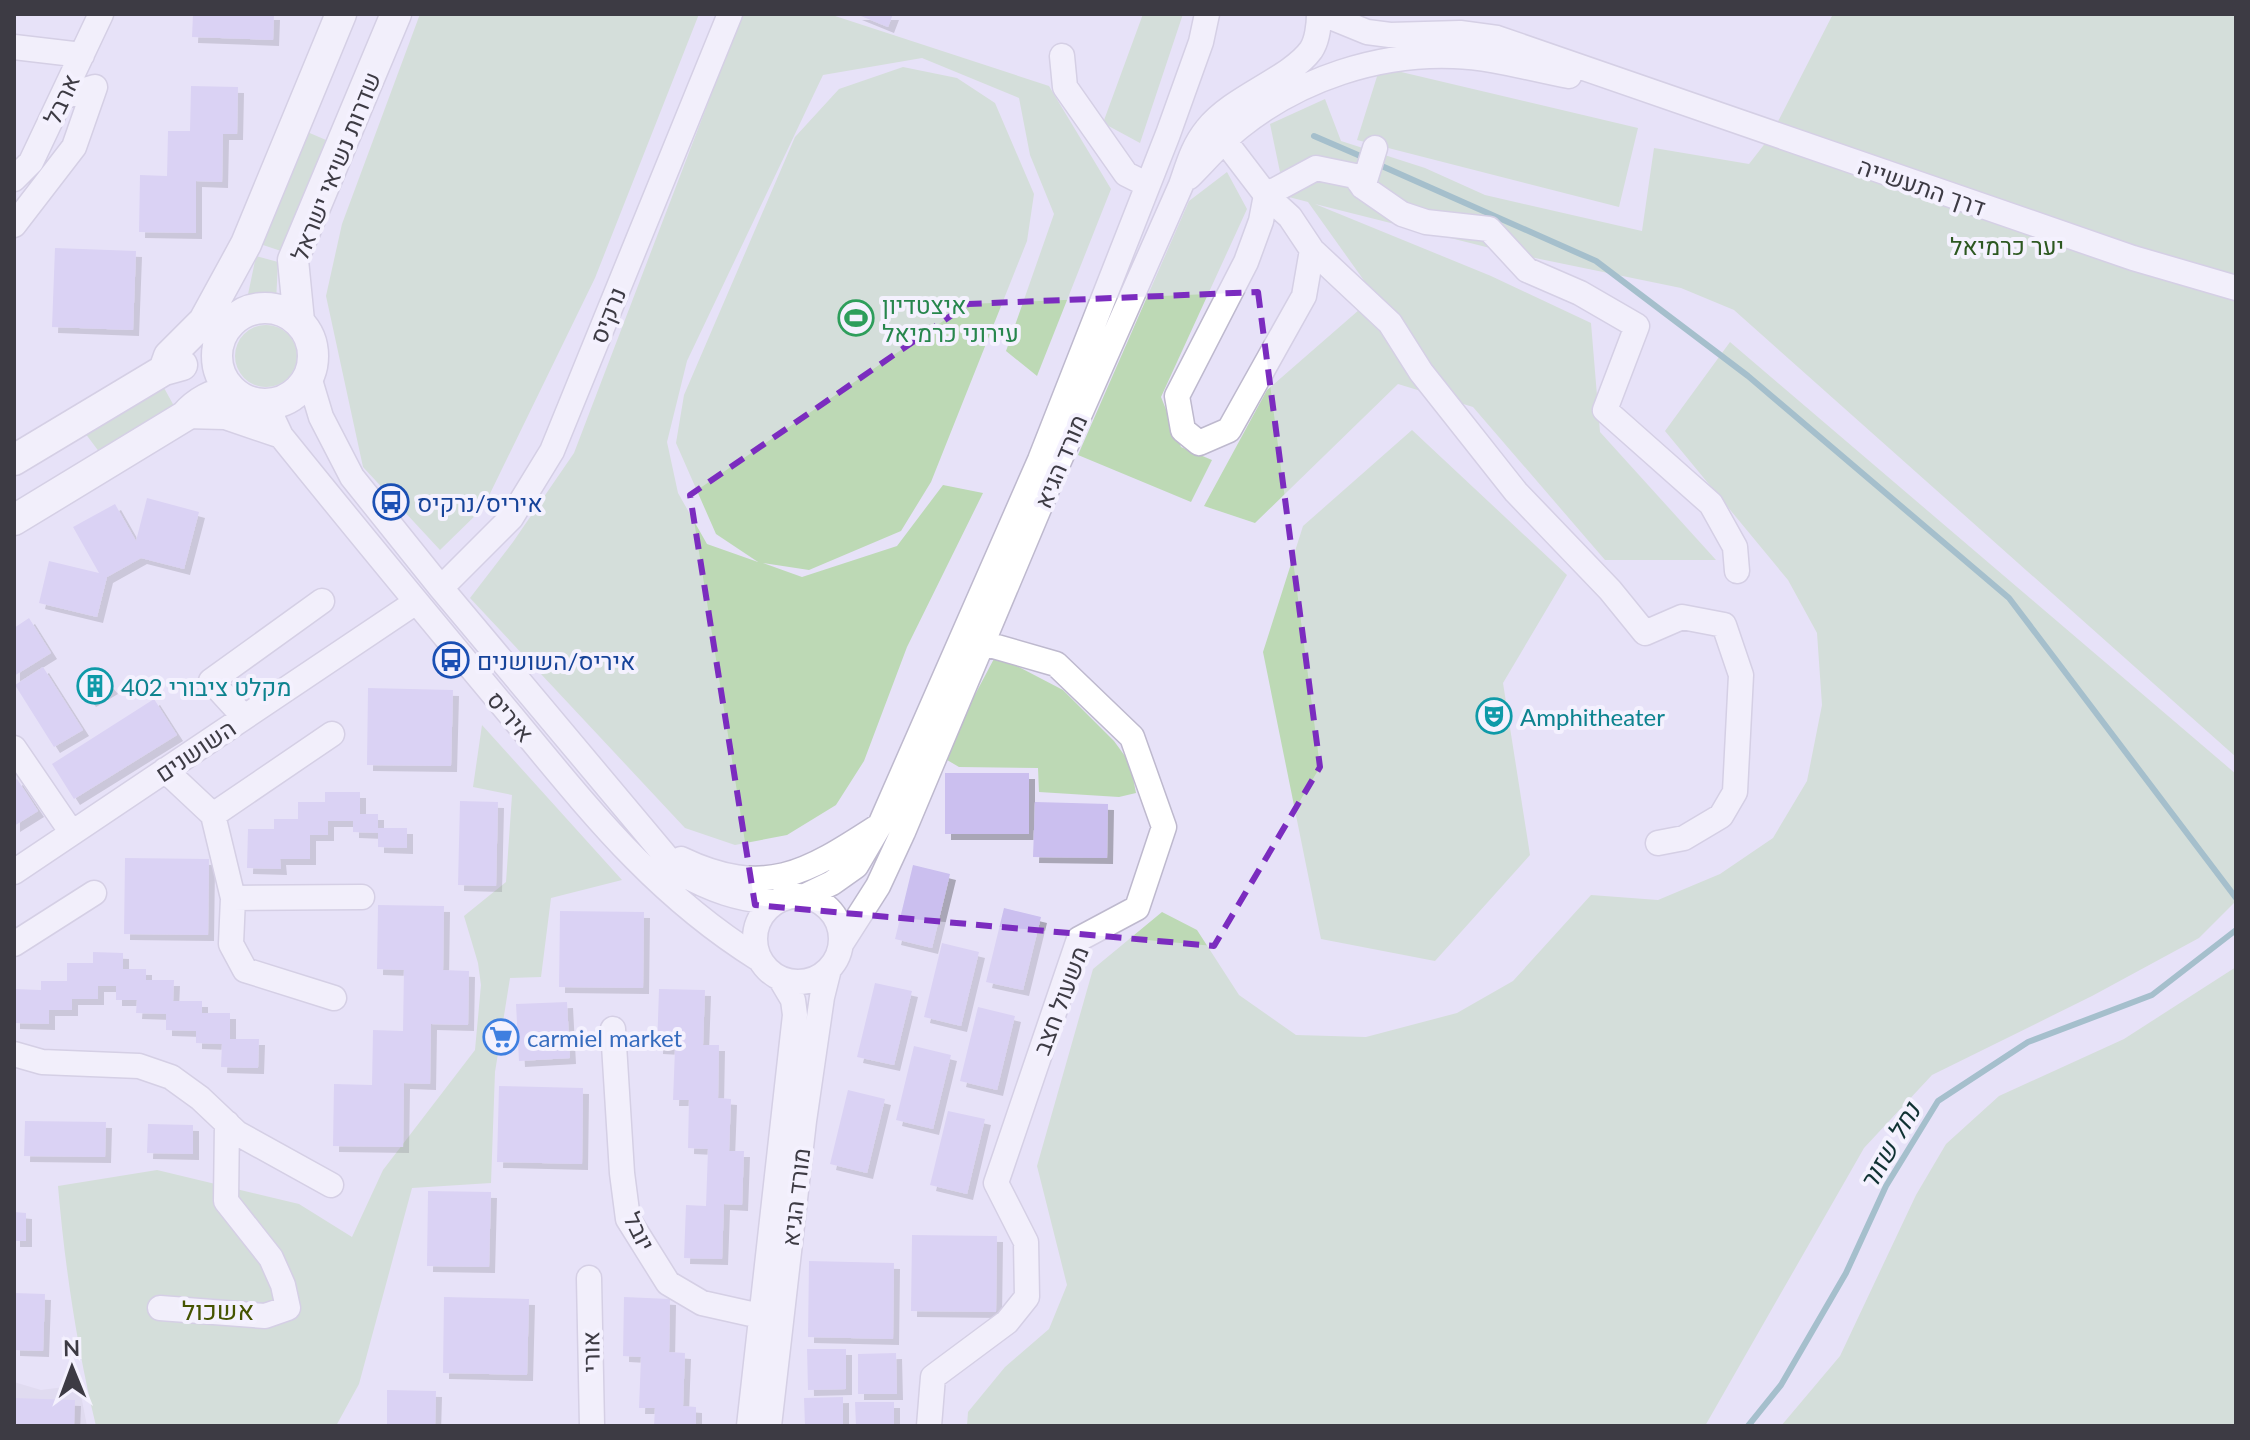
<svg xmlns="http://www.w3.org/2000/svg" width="2250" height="1440" font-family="Lato,Heebo,sans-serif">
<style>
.education{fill:#d8d2e7}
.green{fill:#bdd9b5}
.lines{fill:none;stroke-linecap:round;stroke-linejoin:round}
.stream{stroke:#549598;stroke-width:6}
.building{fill:#cbbfef;filter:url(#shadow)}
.minor-casing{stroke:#beb9ce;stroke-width:27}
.major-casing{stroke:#beb9ce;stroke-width:33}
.minor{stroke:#fff;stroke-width:24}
.major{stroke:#fff;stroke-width:30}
.marked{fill:none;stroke:#7b2cbf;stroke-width:6;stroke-dasharray:16 10;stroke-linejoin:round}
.labels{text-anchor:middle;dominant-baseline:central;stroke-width:8;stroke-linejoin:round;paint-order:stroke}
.street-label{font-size:24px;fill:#3d3b44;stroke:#f4f1fe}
.park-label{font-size:24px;fill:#2d5821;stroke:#f4f1fe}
.leisure-label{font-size:24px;fill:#27864d;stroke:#f4f1fe;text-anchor:start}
.transit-label{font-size:24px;fill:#164399;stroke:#f4f1fe;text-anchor:start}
.culture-label{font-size:24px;fill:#0d838f;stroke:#f4f1fe;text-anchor:start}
.shop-label{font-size:24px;fill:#366cbe;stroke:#f4f1fe;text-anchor:start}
.water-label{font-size:26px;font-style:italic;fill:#103233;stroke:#f4f1fe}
.neighbourhood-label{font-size:26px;fill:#455400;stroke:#f4f1fe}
</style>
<defs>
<filter id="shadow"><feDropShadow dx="6" dy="6" stdDeviation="0" flood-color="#0004"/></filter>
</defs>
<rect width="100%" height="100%" fill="#e7e2f8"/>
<!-- education -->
<path class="education" d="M14,1382l27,8 38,-5 8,41h-73z"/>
<!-- green -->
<path class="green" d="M420,14h279l-104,264 -112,230 -43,42 -77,-83 -37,-171 16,-72z
M742,14h87l220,72 62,103 -74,187 -31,-25 48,-137 -24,-59 -11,-57 -97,-40 -99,17 -136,286 -20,81 11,51 29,51 51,18 -42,-28 -40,-91 8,-48 111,-258 44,-48 64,-22 54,11 38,25 39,91 -7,47 -96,241 -30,49 -92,39 -46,-7 39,14 95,-31 46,-61 40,8 -76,154 -43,114 -28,44 -49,30 -52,10 -50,-17 -215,-230 43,-56 61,-89z
M1143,14h40l-43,129 -37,-20z
M1833,14h403v743l-502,-447 -53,-22 -175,-36 -191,-48 176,72 100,47 9,109 116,128h-111l-132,-153 -75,-23 -143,139 -51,-17 63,-116 108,-94 -67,-94 -23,-6 -15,-72 55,-25 16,42 84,27 60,27 157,36 12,-83 95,16 21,-27z
M1380,67l258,61 -19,79 -262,-67z
M305,131l21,9 -45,111 -21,-7z
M1227,172l20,37 -86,188 20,50 31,13 -21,42 -113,-47 111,-254z
M256,256l22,6 -2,40 -30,2z
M235 356a31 31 0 1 1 62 0a31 31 0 1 1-62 0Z
M1730,342l506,432v127l-37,37 -107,58 -160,79 -68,73 -159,278h-738l1,-14 37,-45 44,-38 18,-44 -30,-119 56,-197 69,-57 35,18 42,65 57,40 70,2 91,-24 56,-32 78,-86 67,5 62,-26 53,-36 34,-57 15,-76 -5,-72 -29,-53 -123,-149z
M163,386l11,20 -74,47 -15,-20z
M1412,430l155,145 -64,108 27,172 -95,106 -114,-22 -58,-287 40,-126z
M996,655l67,35 51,51 16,22 6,30 -17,4 -80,-5 -1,-24 -79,-1 -17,-10z
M482,725l140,155 -71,18 -10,79 -31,1 -15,94 -4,111 -79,5 -53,196 -23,42h-240c-19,-79 -31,-158 -38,-240l99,-16 142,34 53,33 31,-67 92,-120 6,-65 -3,-22 -14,-47 42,-34 6,-87 -39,-8z
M2236,967v459h-455l59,-70 76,-161 30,-51 53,-48 125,-57z"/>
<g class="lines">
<!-- stream -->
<path class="stream" d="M1314,136l51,22
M1375,163l221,98 152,115 261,222 227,300
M1748,1426l33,-41 65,-112 40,-87 52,-85 90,-59 124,-47 84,-65"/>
</g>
<!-- building -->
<path class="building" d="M193,14h81l-1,26 -81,-3z
M856,14h37l-5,13z
M191,86l47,1 -1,47h-14l-1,48 -26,-1v52l-57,-1 1,-57 27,1 1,-45h22z
M55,248l81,3 -3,79 -81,-3z
M147,498l52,14 -15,57 -43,-11 -34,19 -10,40 -58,-14 10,-42 50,12 -26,-46 42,-23 21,37z
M29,618l22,35 -37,23v-48z
M43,667l40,63 -29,17 -39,-62z
M98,672l14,16 -22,13 -11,-17z
M368,688l85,2 -2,76 -84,-1z
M154,699l23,36 -103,64 -22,-35z
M945,773h84v61h-84z
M17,779l21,32 -24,15v-45z
M325,792h35v22h18v14h29v20l-29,-1v-14l-25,-1v-11h-25v14h-18v24h-30l1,10 -34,-1 1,-39h26v-10h24v-17h27z
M460,801l38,1 -2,84 -38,-1z
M1035,802l73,2 -1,54 -74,-1z
M125,858l84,1 -1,76 -84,-1z
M913,865l37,9 -18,74 -37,-9z
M378,905l66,1 -1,64 26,1 -1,54 -37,-1 -1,60 -26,-1 -1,64 -70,-1 1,-62 38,1 1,-55 30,1 1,-61 -27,-1z
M1004,908l37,9 -18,73 -37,-8z
M560,911l84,1 -1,76 -84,-1z
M942,943l37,9 -18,74 -37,-9z
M93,952l30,1v16h23v11h28l-1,21h29v12h28v26h29l-1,29 -37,-1 1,-23 -26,-1v-12l-30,-1v-16l-30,-1 1,-13h-21v-14h-18v13h-26v11h-23v14l-35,-1v-34l27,1v-9h26v-18h26z
M875,983l37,8 -18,74 -37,-8z
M659,989l46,1 -2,55h16l-1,53 13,1 -2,52h15l-2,54 -18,-1 -2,55 -38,-1 2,-53 20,1 2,-57 -20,-1 1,-48h-16l2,-51 -18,-1z
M567,1002l3,56 -51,3 -3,-57z
M978,1007l37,9 -18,74 -37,-9z
M914,1046l37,9 -18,74 -37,-9z
M499,1086l84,2 -1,76 -85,-2z
M848,1090l37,9 -18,74 -37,-9z
M948,1111l37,8 -18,75 -37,-9z
M25,1121l81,1 -1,35 -81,-1z
M148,1124l45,1v29l-46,-1z
M428,1191l63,1 -2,75 -62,-1z
M14,1212l12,1v28h-12z
M912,1235l85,1 -1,76 -85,-1z
M809,1261l85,2 -1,76 -85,-2z
M14,1293l31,1 -2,57 -29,-1z
M444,1297l85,2 -2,76 -84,-2z
M624,1297l46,2 -1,53 16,1 -2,53 13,1v19h-42l1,-18h-16l2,-51 -18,-1z
M807,1349h39v40l-38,1z
M896,1353l1,41h-39v-40z
M387,1390l49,1 -1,35h-48z
M843,1397v29h-38l-1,-28z
M14,1398l61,2 -1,26h-60z
M855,1402h39v24h-38z"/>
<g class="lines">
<defs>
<path id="minor" d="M1323,14l44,18 23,3 70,-2 37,5 636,220 103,30
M14,47l68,8
M1062,56l3,31 61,87 22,11
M1224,140l42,55 24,22 22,33 -8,46 -75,134 -30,13 -16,-13 -6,-34 69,-134 15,-41 5,-26 50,-27 39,8 8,11 12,-39
M1189,177c17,-17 33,-36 52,-51 59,-47 137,-73 213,-70 38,1 77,13 115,20
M14,179l17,-17 70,-148
M1363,187l39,27 24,8 63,7 38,41 53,23 57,33 -32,84 106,94 24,43 2,24
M14,225l60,-78 21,-60 -33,10
M1312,250l78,73 31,49 95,120 94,98 35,43 37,-16 42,8 17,50 -6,117 -14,24 -37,22 -26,5
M309,377l12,40 31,60 89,111 238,284c32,18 60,28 96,30
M266,404l15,32c75,93 151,185 228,277 79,95 144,180 250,246
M185,416l40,1 56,19
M441,588l70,-70 41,-67 178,-437
M244,717l-33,-36 111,-80
M14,748l58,85
M165,770l48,45 20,83 129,-1
M213,815l119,-81
M681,859c84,40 125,14 196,-32
M14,872l402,-270
M755 939a43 43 0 1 1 86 0a43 43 0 1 1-86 0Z
M805,896l27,-13 24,-17 24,-41 160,-365 128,-326 33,-92 6,-28
M233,898l-2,46 14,26 89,28
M14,944l80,-51
M841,944l37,-58 25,-54 153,-364 125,-283c7,-20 12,-39 26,-56 25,-32 83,-50 104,-79 6,-9 8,-25 8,-36
M613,1029l9,144 6,46 40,64 34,20 58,13
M14,1054l28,8 97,4 32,11 29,21 37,35 94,52
M589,1278l3,148
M160,1308l105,8 23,-8 -5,-23 -12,-27 -45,-57 1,-78
M749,1426l46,-411 -2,-15 -13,-22
M769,1426l35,-305 18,-124 7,-28
M929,1426l4,-49 74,-55 20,-25 -1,-55 -30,-59 83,-244 58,-31 27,-81 -32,-90 -76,-73 -73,-21"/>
<path id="major" d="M217 356a48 48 0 1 1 96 0a48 48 0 1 1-96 0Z
M299,321l-6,-61 103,-246
M164,370l5,-14 35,-35 42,-77 95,-230
M14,460l150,-90 18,-5
M14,520l171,-104c13,-15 27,-21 46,-26"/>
</defs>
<!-- minor casing -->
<use href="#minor" class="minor-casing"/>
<!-- major casing -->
<use href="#major" class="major-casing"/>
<!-- minor -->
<use href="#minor" class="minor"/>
<!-- major -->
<use href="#major" class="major"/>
</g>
<!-- marked area -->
<path d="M0 0H2250V1440H0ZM1258,292l62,475 -106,179 -459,-41 -65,-410 278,-191z" fill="#e7e2f8" fill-opacity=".55" fill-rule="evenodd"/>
<path class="marked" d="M1258,292l62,475 -106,179 -459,-41 -65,-410 278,-191z"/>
<!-- icons -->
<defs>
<symbol id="stadium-ring" viewBox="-11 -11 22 22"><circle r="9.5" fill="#f4f1fe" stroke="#2e9e5b" stroke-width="1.5"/><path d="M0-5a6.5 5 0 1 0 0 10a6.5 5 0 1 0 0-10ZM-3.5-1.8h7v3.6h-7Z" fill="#2e9e5b"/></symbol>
<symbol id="bus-ring" viewBox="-11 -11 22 22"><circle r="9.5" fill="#f4f1fe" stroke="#1a4fb4" stroke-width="1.5"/><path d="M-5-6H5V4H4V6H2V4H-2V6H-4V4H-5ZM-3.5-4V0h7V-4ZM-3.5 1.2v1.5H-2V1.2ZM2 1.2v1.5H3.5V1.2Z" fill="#1a4fb4"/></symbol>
<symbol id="building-ring" viewBox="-11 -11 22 22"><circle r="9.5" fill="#f4f1fe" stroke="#0f9aa8" stroke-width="1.5"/><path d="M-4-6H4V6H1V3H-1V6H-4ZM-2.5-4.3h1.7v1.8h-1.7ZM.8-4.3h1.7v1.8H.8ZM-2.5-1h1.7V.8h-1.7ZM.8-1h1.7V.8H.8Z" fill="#0f9aa8"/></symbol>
<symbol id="theatre-ring" viewBox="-11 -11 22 22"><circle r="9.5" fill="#f4f1fe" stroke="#0f9aa8" stroke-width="1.5"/><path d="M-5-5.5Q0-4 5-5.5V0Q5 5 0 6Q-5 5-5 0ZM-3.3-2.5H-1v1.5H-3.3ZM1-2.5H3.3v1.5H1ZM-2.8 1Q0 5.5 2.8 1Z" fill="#0f9aa8"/></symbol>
<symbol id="supermarket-ring" viewBox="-11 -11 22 22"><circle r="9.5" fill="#f4f1fe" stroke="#3f7fe0" stroke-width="1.5"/><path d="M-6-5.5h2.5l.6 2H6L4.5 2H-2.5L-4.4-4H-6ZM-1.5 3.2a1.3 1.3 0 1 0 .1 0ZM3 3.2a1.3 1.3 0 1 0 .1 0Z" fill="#3f7fe0"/></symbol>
</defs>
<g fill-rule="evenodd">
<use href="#stadium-ring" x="836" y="298" width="40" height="40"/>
<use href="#bus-ring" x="371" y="482" width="40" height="40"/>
<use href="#bus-ring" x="431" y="640" width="40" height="40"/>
<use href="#building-ring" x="75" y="666" width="40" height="40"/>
<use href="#theatre-ring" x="1474" y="696" width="40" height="40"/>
<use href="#supermarket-ring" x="481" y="1017" width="40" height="40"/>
</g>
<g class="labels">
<!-- street labels -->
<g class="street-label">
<text transform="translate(61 99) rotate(-65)">ארבל</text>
<text transform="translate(335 166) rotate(-68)">שדרות נשיאי ישראל</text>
<text transform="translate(1922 186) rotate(19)">דרך התעשייה</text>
<text transform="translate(607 315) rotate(-68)">נרקיס</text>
<text transform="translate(1060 461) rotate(-67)">מורד הגיא</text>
<text transform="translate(511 716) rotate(50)">איריס</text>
<text transform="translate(195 750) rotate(-34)">השושנים</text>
<text transform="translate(1060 1000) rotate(-69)">משעול חצב</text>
<text transform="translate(795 1197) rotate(-83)">מורד הגיא</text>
<text transform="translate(640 1231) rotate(64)">יובל</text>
<text transform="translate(590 1352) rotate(-91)">אורי</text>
</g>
<!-- park labels -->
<g class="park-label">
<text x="2007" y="245">יער כרמיאל</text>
</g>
<!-- leisure labels -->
<g class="leisure-label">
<text x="882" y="304">איצטדיון<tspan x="882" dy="28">עירוני כרמיאל</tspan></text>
</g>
<!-- transit labels -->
<g class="transit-label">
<text x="417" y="502">איריס/נרקיס</text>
<text x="477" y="660">איריס/השושנים</text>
</g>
<!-- culture labels -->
<g class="culture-label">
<text x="121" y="686">מקלט ציבורי 402</text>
<text x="1520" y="716">Amphitheater</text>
</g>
<!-- shop labels -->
<g class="shop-label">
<text x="527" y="1037">carmiel market</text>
</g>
<!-- water labels -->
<g class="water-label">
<text transform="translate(1889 1146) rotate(-60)">נחל שזור</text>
</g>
<!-- neighbourhood labels -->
<g class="neighbourhood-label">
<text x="218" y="1310">אשכול</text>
</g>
</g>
<!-- border -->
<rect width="2250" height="1440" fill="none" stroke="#3d3b44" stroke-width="32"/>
<!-- north arrow -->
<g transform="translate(72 1368) rotate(359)" stroke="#f4f1fe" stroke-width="6" paint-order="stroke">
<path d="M0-6L14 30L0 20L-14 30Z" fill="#3d3b44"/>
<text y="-12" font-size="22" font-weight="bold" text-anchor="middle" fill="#3d3b44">N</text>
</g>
</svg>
